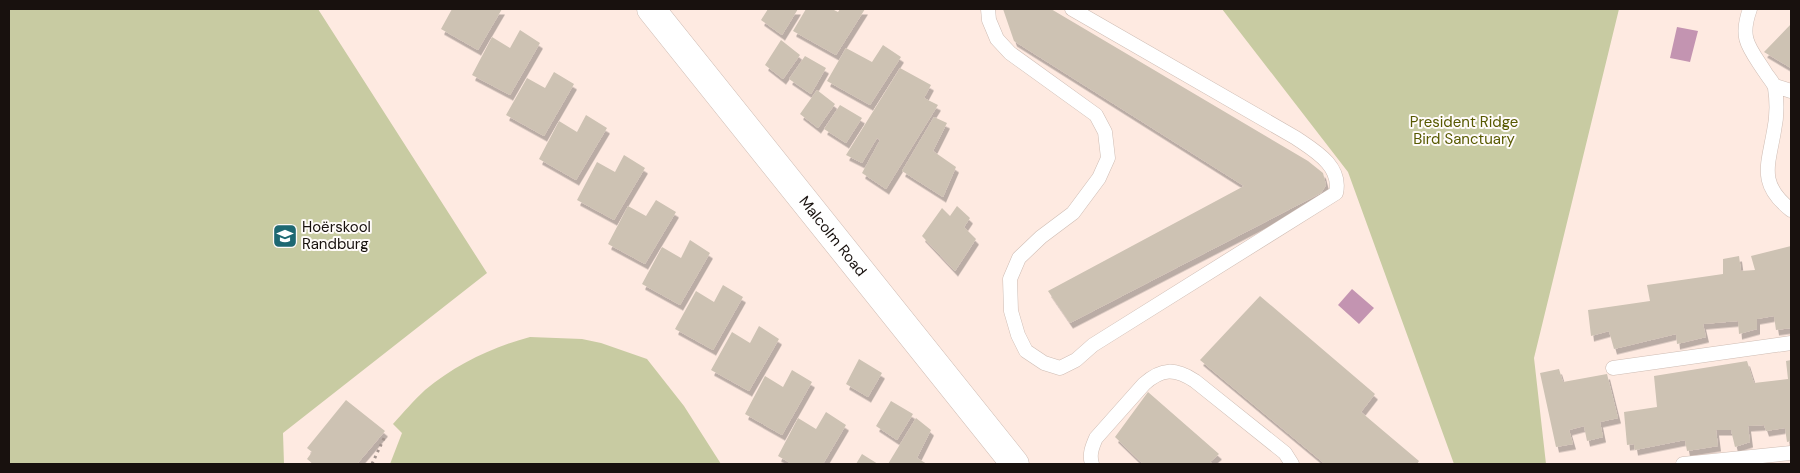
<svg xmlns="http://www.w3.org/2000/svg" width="1800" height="473" font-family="'DM Sans',sans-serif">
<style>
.green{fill:#c8cba2}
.water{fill:#c394b1}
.building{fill:#cdc2b3;filter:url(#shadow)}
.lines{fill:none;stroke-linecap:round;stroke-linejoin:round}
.service-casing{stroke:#cebcb3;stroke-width:15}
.minor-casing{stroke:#cebcb3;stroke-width:29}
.path{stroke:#a2938d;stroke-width:3;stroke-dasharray:2.5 4;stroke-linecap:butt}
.service{stroke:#fff;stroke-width:14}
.minor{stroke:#fff;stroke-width:28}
.labels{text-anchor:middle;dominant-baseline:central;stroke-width:4;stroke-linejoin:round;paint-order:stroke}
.park-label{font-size:15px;fill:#575900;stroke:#fffbf9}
.poi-label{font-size:15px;fill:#18110e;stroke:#fffbf9;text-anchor:start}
.street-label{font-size:15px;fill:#18110e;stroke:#fffbf9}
</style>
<defs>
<filter id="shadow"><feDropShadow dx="3" dy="5.5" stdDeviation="0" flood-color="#0004"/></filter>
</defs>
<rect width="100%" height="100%" fill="#feeae1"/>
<!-- green -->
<path class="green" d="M9,9h309l169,264 -204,160 1,31h-275z
M1222,9h397l-85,349 12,106h-92l-106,-292z
M530,337l52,2 19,4 46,16 37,47 37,58h-331l12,-31 -9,-9c10,-11 21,-24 32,-34 30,-25 67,-43 105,-53z"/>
<!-- water -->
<path class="water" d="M1677,27l21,4 -8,31 -20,-4z
M1352,289l22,19 -15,16 -21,-19z"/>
<!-- building -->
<path class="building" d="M452,9h50l-24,41 -37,-21z
M768,9h30l-16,26 -21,-15z
M806,9h26l6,3 2,-3h25l-29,46 -43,-24z
M1003,9h48l257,152 15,12 3,12 -5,8 -251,130 -22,-32 196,-105 -230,-145z
M1791,24v44l-27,-16z
M520,30l20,13 -30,52 -38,-20 20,-38 18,11z
M781,40l19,15 -17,24 -18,-14z
M883,45l18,12 -31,48 -43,-24 19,-33 26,14z
M805,56l21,12 -15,26 -22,-15z
M900,68l31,17 -7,13 14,7 -52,84 -24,-16 18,-33 -3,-2 -15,25 -16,-8z
M554,72l20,12 -30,52 -38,-21 21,-37 18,10z
M817,90l18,14 -17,24 -18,-14z
M840,105l22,13 -16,25 -22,-14z
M586,115l21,13 -31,52 -37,-21 20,-38 18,11z
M934,117l13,6 -14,28 23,16 -13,30 -41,-26z
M624,155l21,13 -31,52 -37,-20 20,-38 18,10z
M656,200l20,12 -31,52 -37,-20 20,-38 18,10z
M957,206l13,12 -6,9 12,12 -21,32 -33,-35 20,-28 8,8z
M690,240l20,13 -30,52 -38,-21 20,-37 19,11z
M1791,246v82l-15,2 -2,-14 -17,3v10l-18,5 -1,-13 -35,3 3,13 -29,7 -1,-10 -62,15 -5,-18 -18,5 -3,-26 62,-9 -3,-16 76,-11v-15l16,-3 2,15 14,-1 -4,-14z
M723,285l20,12 -30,53 -38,-21 21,-38 18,11z
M1260,296l115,98 -14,18 58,49 -2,3h-92l-125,-104z
M759,326l20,13 -30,52 -38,-21 21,-38 18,11z
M859,359l23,14 -14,24 -22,-13z
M1791,360v81l-4,1 -2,-14 -19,3 -2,-6 -16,1 2,16 -15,5 -4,-17h-15l2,16 -31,5 -2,-11 -50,10 -1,-6 -7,1 -3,-33 33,-5 -3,-31 93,-15 7,22 34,-4 -2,-18z
M1559,369l4,13 44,-8 11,44 -18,4 3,15 -16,4 -3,-15 -15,4 4,14 -17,3 -16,-74z
M792,370l20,12 -30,53 -37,-21 20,-38 18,11z
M1148,392l71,62 -9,8 3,2h-70l-28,-27z
M346,400l39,31 -28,33h-44l-6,-5 5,-7 -5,-4z
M891,401l22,13 -16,26 -21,-14z
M826,412l20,13 -23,39h-31l-14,-8 20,-38 18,11z
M916,418l15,12 -14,28 10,6h-39z
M862,454l16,10h-22z"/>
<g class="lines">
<defs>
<path id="service" d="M988,9l1,11 8,19 13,14 86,62 9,17 3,26 -9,20 -26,35 -32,24 -22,21 -9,21 1,32 7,24 8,16 18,12 16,5 16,-8 17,-15 243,-152c6,-27 -21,-42 -40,-55l-224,-129
M1750,9c-11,30 -1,38 15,63 3,5 9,11 10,16 2,13 2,29 -1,43 -6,35 -16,53 17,79
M1775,86l16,5
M1613,368l178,-25
M1092,464c-3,-9 0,-17 4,-26l48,-54c18,-16 31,-16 51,-3l90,72 7,11
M1683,464l108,-11"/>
<g id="minor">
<path id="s1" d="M651,9l364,455"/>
</g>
</defs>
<!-- service casing -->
<use href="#service" class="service-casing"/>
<!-- minor casing -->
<use href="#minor" class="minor-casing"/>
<!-- path -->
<path class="path" d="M372,464l13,-28"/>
<!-- service -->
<use href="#service" class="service"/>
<!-- minor -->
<use href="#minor" class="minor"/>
</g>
<!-- icons -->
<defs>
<symbol id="school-square" viewBox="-11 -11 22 22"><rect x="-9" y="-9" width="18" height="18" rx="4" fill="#1d6872" stroke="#fffbf9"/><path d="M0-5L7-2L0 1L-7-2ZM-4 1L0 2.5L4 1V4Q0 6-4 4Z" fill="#fff"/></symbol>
</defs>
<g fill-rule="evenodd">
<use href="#school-square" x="271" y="222" width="28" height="28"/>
</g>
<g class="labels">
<!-- park labels -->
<g class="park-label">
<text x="1464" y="122">President Ridge<tspan x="1464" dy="17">Bird Sanctuary</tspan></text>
</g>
<!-- poi labels -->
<g class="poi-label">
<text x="302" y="227">Hoërskool<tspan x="302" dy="17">Randburg</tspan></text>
</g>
<!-- street labels -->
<g class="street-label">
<text stroke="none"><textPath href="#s1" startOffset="291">Malcolm Road</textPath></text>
</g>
</g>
<!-- border -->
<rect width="1800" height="473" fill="none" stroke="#18110e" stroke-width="20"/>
</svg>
